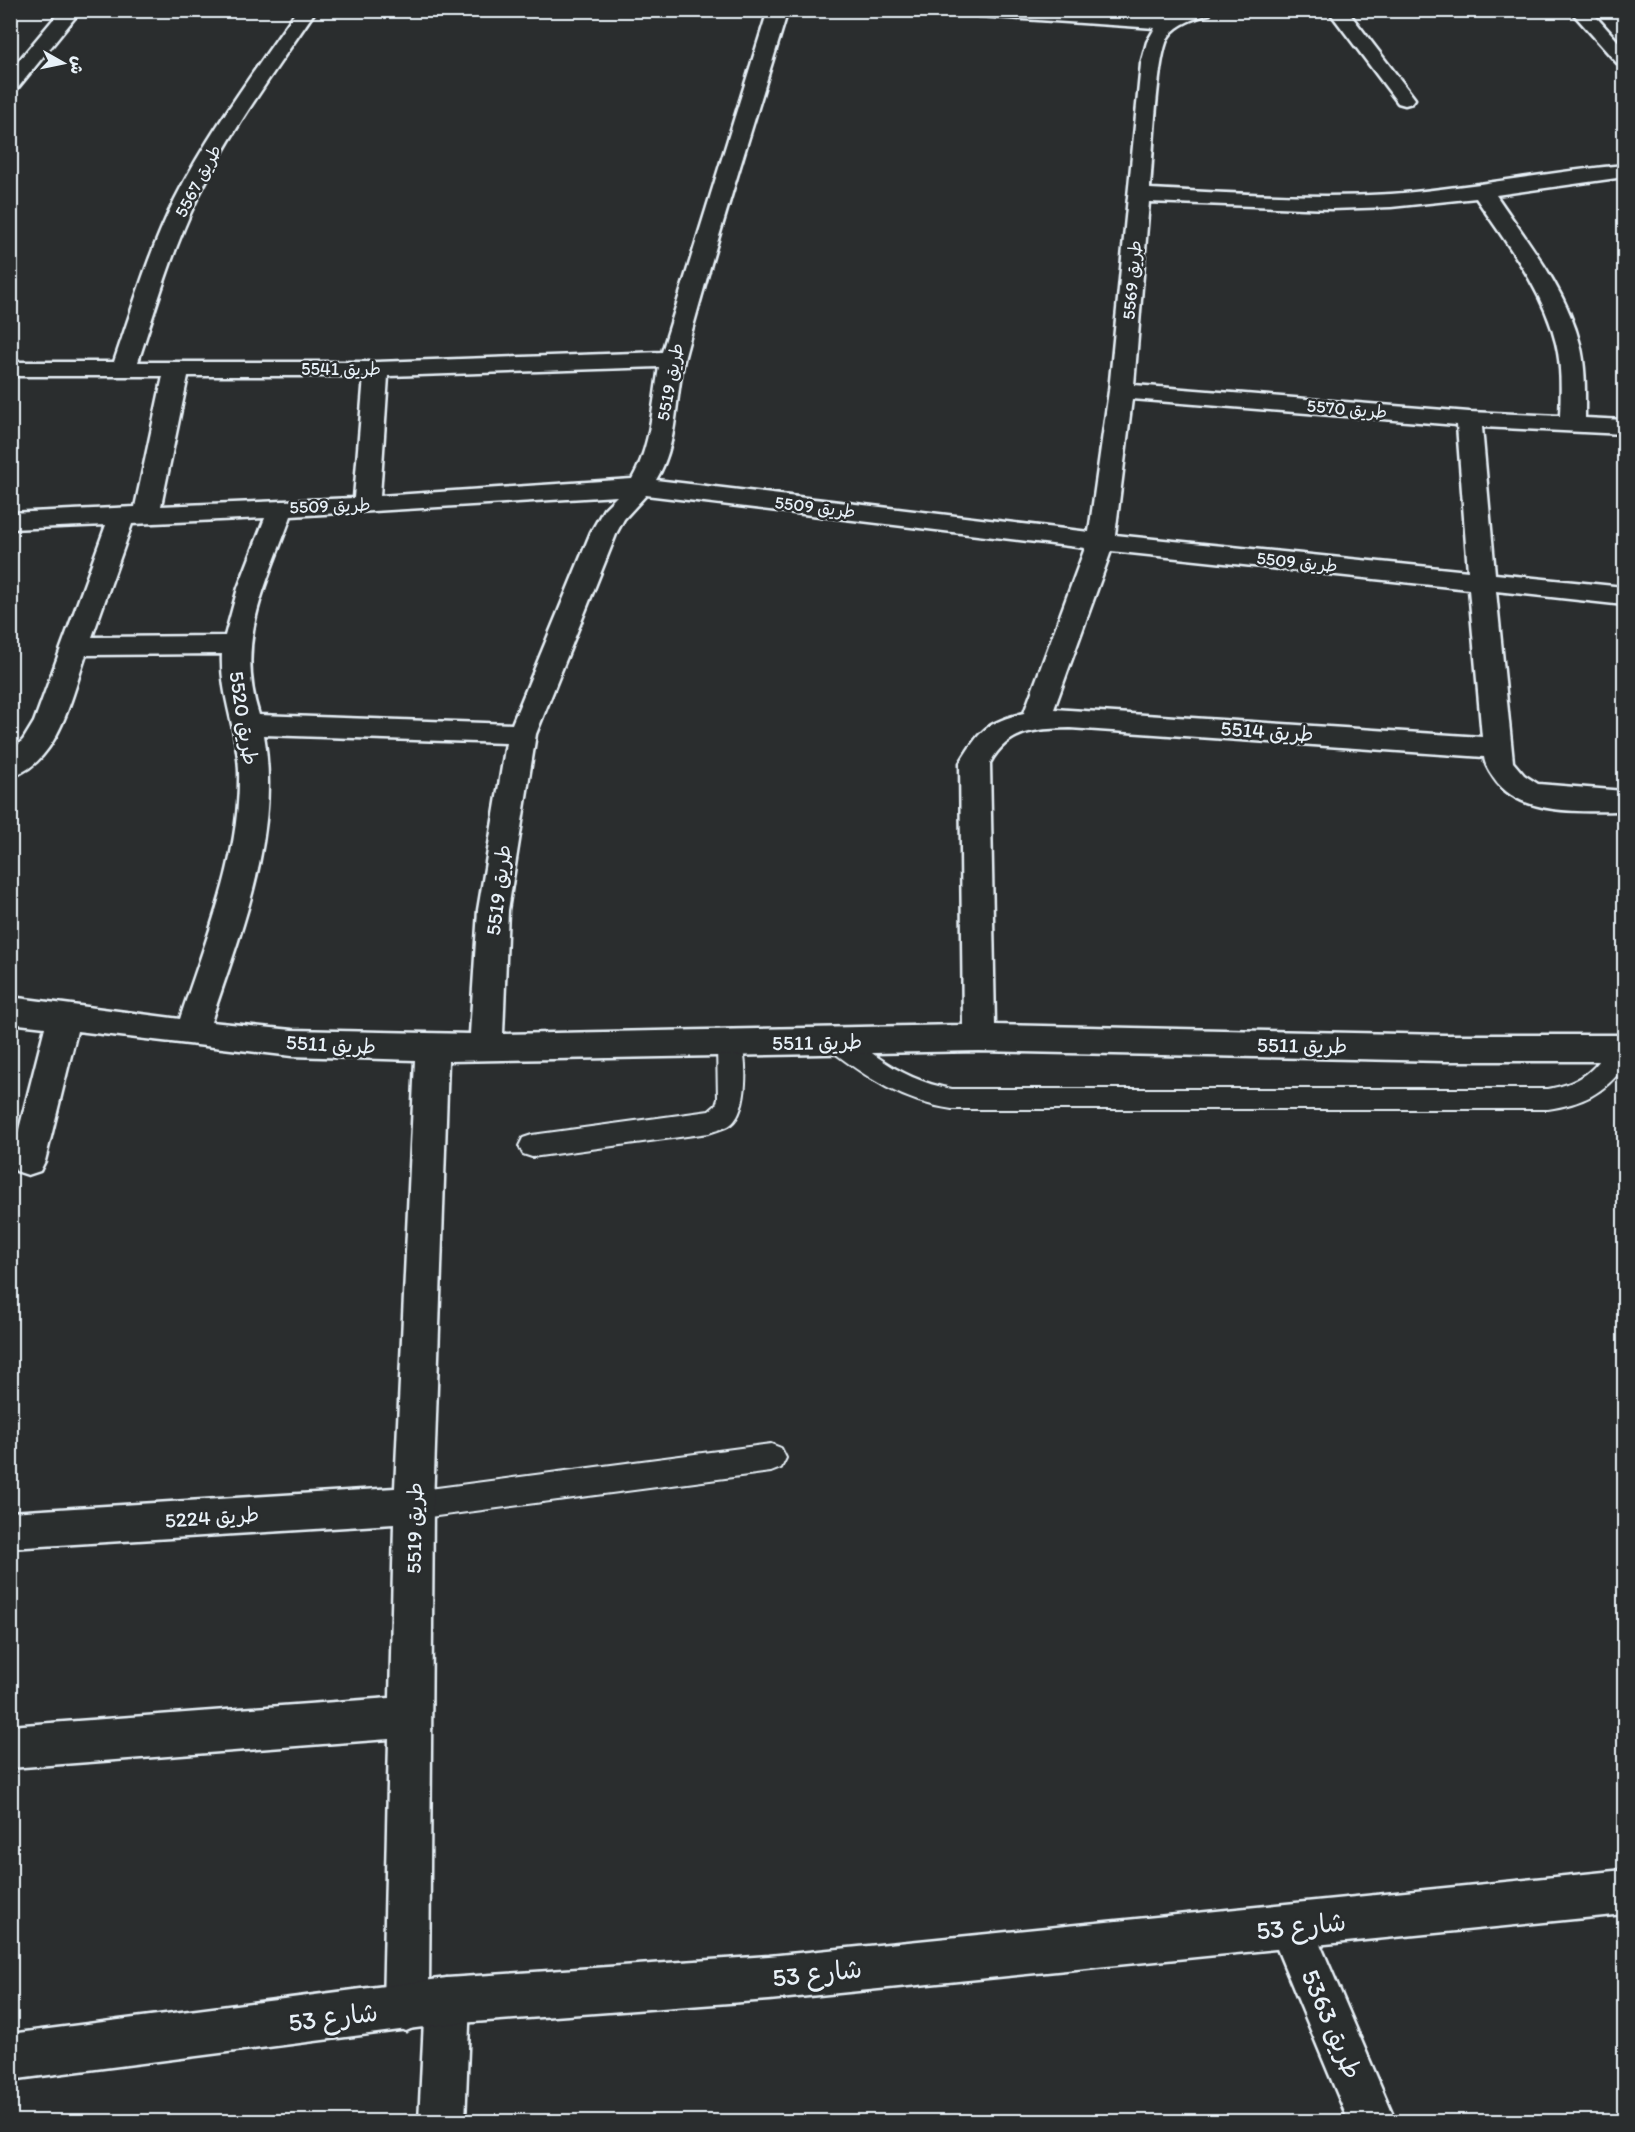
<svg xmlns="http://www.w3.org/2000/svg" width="1635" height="2132" font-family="Itim,'Playpen Sans Arabic',sans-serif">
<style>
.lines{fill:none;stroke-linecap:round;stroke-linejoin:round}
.service-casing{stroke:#e8f1f8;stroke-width:4}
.minor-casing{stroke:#e8f1f8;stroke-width:5}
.tertiary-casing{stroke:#e8f1f8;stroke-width:5}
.service{fill:#2a2d2e;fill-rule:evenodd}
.minor{fill:#2a2d2e;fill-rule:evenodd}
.tertiary{fill:#2a2d2e;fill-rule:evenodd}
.labels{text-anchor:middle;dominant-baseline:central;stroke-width:5;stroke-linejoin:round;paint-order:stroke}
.far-street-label{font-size:18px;fill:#e8f1f8;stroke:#2a2d2e}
.street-label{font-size:21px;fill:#e8f1f8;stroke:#2a2d2e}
.near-street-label{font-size:26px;fill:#e8f1f8;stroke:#2a2d2e}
</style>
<rect width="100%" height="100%" fill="#2a2d2e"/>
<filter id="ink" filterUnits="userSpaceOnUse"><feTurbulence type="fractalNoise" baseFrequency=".0167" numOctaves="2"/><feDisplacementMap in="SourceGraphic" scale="12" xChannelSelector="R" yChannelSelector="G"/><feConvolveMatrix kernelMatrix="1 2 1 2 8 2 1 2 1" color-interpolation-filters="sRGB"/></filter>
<g filter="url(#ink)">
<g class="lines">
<defs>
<path id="service" d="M837,1031c15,5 26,16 39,25 24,17 47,28 76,33h596c22,-4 38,-11 52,-29 8,-9 11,-18 23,-22l1,28c-20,28 -43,38 -76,43h-596c-49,-7 -85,-31 -124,-61l-4,-7 4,-7z
M730,1034l9,3c9,18 10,73 -8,87 -6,5 -15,6 -22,9l-177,24 -9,-3 -4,-8 4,-8 9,-3 177,-24 7,-6 2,-6 -1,-55 4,-7z
M771,1444l10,4 5,10 -5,10 -10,4 -357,47 -11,-4 -4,-10 4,-10 11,-4z"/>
<path id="minor" d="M61,10h20l-64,79 -7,2v-20z
M297,10h19c-42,62 -86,122 -119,189 -25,52 -41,108 -59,163h239l285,-10 106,-342h20c-35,116 -72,230 -103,346 -11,41 -6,87 -29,124l433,52 20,-141 32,-327 6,-22 8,-14 -176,-12 -7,-2 -2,-4h104l94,7 14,-7h30l-2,4c-14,4 -32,9 -41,22 -13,21 -16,123 -19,153 81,4 161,10 241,5 79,-6 155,-22 233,-29v12l-128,18c31,46 70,94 84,149 6,24 5,49 5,74l39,2v14l-142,-7 13,147 129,13v18l-128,-14 17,171 11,13 14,9 86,7v20c-41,0 -104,6 -130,-33 -5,-7 -9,-13 -10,-21l-414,-29c-35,1 -62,2 -80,35l5,262 449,10h180v26h-180l-465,-10 -531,10 -15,444 -4,486 2,-6 16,-7 16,7 7,16 -5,121h-46l5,-102 -2,4 -16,7 -16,-7 -7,-16 6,-269 -379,29v-42l380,-28 4,-174 -384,24v-36l385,-24 20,-428 -123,-4 -215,-25 -32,130 -5,10 -12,4 -12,-4 -5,-10 34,-134 -35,-4v-26l170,22c26,-80 61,-162 59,-248 -1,-40 -19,-76 -17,-117l-136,1c-15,42 -27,108 -76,122v-25l13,-12 11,-18 72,-197 -96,4v-16l125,-6 28,-131h-153v-14h104c19,-55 35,-111 61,-163 34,-67 79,-127 122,-189zM1476,198c30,45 67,91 80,145 6,24 5,49 4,73l-91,-4 -335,-27 15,-183 182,7 60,-2zM659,367c-6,36 -8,80 -27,112l-252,17 8,-120zM188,376h176l-10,122 -193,8zM1132,399l325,26 11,146 -353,-36zM646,495l439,53 -61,165c-38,10 -44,17 -64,50l3,262 -460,9 5,-124 28,-176 81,-202 7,-13zM617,496l-13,13 -13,23 -79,192 -253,-9c-24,-75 7,-129 32,-199zM265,518l-27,70 -13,48 -133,1 40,-113zM1111,551l358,38 13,148 -428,-28zM264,735l242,8 -28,167 -8,124 -178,-4 -81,-8c30,-92 70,-188 53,-287z
M1328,10h19l65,85 3,4 -3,4 -7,2 -7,-2z
M1570,10h20l34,38v17l-7,-2z
M1290,1905l16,6 90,211h-47l-81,-195 6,-16z"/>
<path id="tertiary" d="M1624,1870v44l-855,86 -322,24 -437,56v-46l437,-56 322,-22z"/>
</defs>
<!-- service casing -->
<use href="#service" class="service-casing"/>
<!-- minor casing -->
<use href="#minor" class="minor-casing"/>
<!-- tertiary casing -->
<use href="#tertiary" class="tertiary-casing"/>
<!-- service -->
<use href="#service" class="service"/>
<!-- minor -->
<use href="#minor" class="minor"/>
<!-- tertiary -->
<use href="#tertiary" class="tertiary"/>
</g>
</g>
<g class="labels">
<!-- far-street labels -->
<g class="far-street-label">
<text transform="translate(198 181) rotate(-62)">طريق 5567</text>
<text transform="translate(1132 280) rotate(-85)">طريق 5569</text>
<text x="341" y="369">طريق 5541</text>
<text transform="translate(670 382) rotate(-79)">طريق 5519</text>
<text transform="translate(1347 409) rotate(5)">طريق 5570</text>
<text transform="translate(330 506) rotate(-2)">طريق 5509</text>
<text transform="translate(815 507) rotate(7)">طريق 5509</text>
<text transform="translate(1297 562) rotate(6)">طريق 5509</text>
</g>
<!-- street labels -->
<g class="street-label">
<text transform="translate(244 718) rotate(81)">طريق 5520</text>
<text transform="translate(1267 731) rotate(4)">طريق 5514</text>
<text transform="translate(498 890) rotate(-83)">طريق 5519</text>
<text transform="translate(817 1042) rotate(-1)">طريق 5511</text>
<text transform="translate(331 1044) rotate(3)">طريق 5511</text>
<text transform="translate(1302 1045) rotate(1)">طريق 5511</text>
<text transform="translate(212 1517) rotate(-4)">طريق 5224</text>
<text transform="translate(414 1528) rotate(-89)">طريق 5519</text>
</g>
<!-- near-street labels -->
<g class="near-street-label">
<text transform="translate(1301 1926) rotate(-6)">شارع 53</text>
<text transform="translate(817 1973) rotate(-6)">شارع 53</text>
<text transform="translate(333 2017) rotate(-7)">شارع 53</text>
<text transform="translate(1332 2024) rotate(67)">طريق 5363</text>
</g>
</g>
<!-- margin -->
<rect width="1635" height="2132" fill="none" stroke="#2a2d2e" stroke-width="36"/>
<rect x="18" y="18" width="1599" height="2096" fill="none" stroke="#e8f1f8" stroke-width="2" filter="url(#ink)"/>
<!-- north arrow -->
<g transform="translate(63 63) rotate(99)" stroke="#2a2d2e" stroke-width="4.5" paint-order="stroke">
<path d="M0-4.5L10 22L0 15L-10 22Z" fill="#e8f1f8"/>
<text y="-9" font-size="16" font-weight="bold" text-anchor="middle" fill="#e8f1f8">ش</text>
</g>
</svg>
